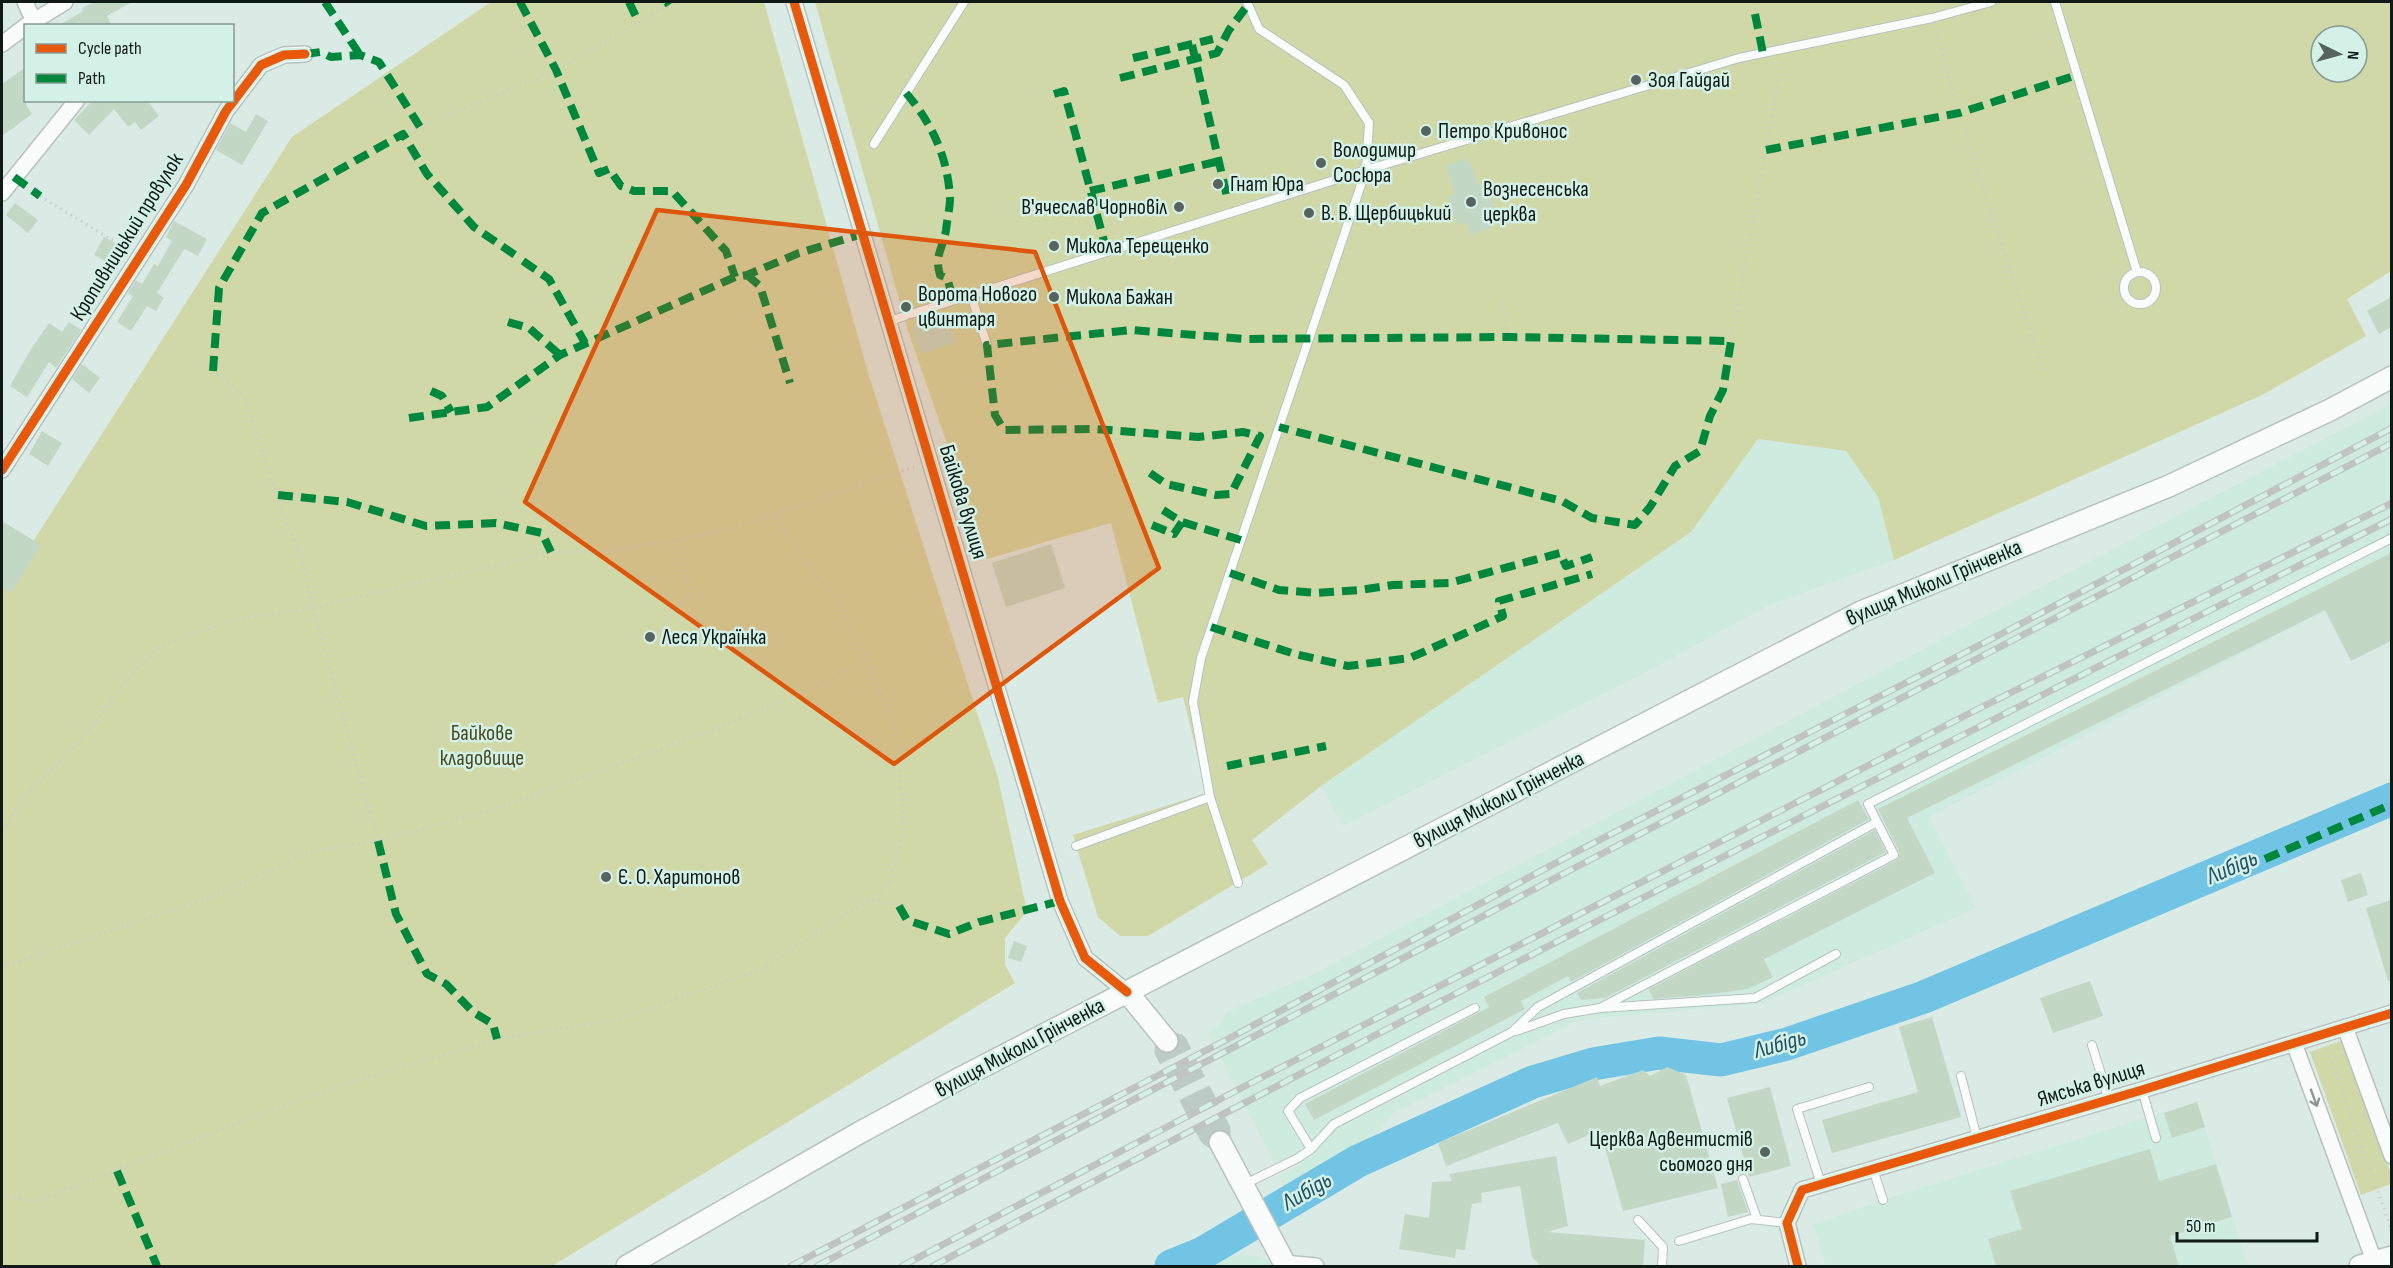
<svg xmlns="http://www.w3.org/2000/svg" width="2393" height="1268" font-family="'Sofia Sans Condensed',sans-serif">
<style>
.built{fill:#ceebe0}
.green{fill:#d1d8a7;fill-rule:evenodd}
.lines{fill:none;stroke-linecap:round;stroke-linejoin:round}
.river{stroke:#72c4e5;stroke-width:33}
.building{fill:#c3d7c5}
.secondary-tunnel{stroke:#bccbc5;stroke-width:21;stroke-dasharray:21 10;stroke-linecap:butt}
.lane-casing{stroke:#b6c2be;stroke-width:10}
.street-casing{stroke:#b6c2be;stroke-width:18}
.secondary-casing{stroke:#b6c2be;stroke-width:24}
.path{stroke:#cacecc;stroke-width:3;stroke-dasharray:1.5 4.5;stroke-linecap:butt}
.lane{stroke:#f9fcfb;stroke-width:8}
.street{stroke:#f9fcfb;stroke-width:15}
.secondary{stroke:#f9fcfb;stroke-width:21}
.rail-casing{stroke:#bfc4c2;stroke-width:7}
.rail{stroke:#d3f1e6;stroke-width:4.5;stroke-dasharray:14;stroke-linecap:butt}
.quiet{stroke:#00873e;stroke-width:8;stroke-dasharray:15 8;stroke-linecap:butt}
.cycleway-casing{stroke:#d3f1e6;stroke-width:13}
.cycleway{stroke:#e8590c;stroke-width:9}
.oneway{stroke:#909694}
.marked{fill:#dd560c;fill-opacity:0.2;stroke:#dd560c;stroke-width:4.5;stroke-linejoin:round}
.poi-dot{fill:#56635e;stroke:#d3f1e6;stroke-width:2}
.labels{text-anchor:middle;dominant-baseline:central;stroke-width:5;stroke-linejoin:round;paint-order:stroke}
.poi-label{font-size:22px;fill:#0f1a16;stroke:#d3f1e6;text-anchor:start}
.street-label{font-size:22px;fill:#0f1a16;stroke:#d3f1e6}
.park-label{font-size:22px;fill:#4a4a20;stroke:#d3f1e6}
.water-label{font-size:24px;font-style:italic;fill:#224f65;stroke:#d3f1e6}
</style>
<rect width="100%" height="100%" fill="#daeae4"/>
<!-- built -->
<path class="built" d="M2391,404v176l-100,48 -362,189 47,91 -214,95 -183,17 -185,93 -19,22 -43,22 -36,29 -11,2 -6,-11 23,-13 -7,-11 -20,11 -67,-130 9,-6 10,-16 85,-37 666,-355z
M1758,439l88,12 32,46 16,63 -125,45 -121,66 -305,155 -22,-40 370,-254z
M2197,1102l51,164h-422l-13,-41 70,-25z
M1209,1253l47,3 28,7 2,3h-107z"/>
<!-- green -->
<path class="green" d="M491,2h273l105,374 129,402 29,133 -22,27v27l10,18 -463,283h-550v-676l290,-453z
M815,2h1576v269l-44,28 19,37 -104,59 -368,165 -16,-63 -32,-46 -88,-12 -67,93 -370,254 -69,54 16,24 -120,72h-28l-22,-19 -25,-82 134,-42 -24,-96 -25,6 -47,-180 -124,36 -79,-228zM2321,36h36v36h-36z
M2343,1040l48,135v9l-30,11 -51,-143z"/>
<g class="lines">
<!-- river -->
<path class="river" d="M1171,1266l32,-13 155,-92 175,-79 60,-18 66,-11 62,7 66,-16 137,-47 468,-198"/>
</g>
<!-- building -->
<path class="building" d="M94,2h38l-25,14 5,10h-54l25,-15 -1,-3z
M26,67v38l6,9 -30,22v-52z
M93,100h54l12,16 -18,14 -6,-8 -7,5 -14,-18 -25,26 -15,-15z
M256,114l12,7 -26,44 -26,-15 14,-27 16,9z
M1468,158l10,26 7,-2 10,27 -8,3 6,15 -23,8 -4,-13 -8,3 -11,-29 8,-3 -10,-27z
M15,203l23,17 -10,13 -22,-18z
M174,221l33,18 -9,17 -14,-7 -27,44 7,5 -8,13 -9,-5 -16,25 -14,-9 16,-26 -5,-3 8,-13 6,4 12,-20 4,2 14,-25 -6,-4z
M104,237l18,10 -10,18 -18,-10z
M2391,297v30l-12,7 -12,-23z
M947,316l9,26 -35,12 -10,-27z
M69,322l12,8 -25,38 -7,-6 -22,35 -17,-11 21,-37 18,-26 13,9z
M82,364l18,14 -11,15 -17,-14z
M42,431l20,12 -14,23 -19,-12z
M2,521l39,24 -30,48 -9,-6z
M1051,544l14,44 -59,19 -14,-44z
M2391,553v88l-40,20 -26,-51 -418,208 28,55 -171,86 9,18 -25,12 -44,6 -51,4 -4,-10 248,-129 2,-8 -21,-43z
M1858,800l11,19 -298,163 -3,-6 -47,25 4,8 -211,111 -9,-16 184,-97 -5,-10z
M1875,830l11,22 -281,146 -24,2 -4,-7z
M2361,873l7,22 -20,7 -7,-22z
M2391,900v80l-3,1 -22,-73z
M1014,941l13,5 -6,16 -13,-4z
M2090,981l13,35 -50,17 -13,-35z
M1932,1017l29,100 -129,36 -10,-33 96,-28 -19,-65z
M1667,1067l19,8 32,113 -95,23 -23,-81 -32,14 -10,-21 -112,43 -8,-23 159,-66 3,9 43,-16 7,6z
M1770,1087l21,79 -42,11 -22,-79z
M2197,1102l8,25 -33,11 -8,-25z
M2150,1149l9,32 57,-17 16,53 -62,19 9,30h-183l-8,-27 34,-10 -12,-38z
M1556,1156l12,70 -21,6 98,8 -2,26h-102l-9,-9 -12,-71 -39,7 1,9 -10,2 -7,46 -9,-1 -1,9 -56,-9 6,-35 24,4 3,-36 20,-1 -3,-7z
M1737,1180l11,32 -20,5 -7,-33z"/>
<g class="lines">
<!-- secondary-tunnel -->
<path class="secondary-tunnel" d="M1167,1041l10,3 43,86v12l-10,-6 -45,-85z"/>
<defs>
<path id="lane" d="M2055,2l82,270
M874,144l90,-142
M2124 288a16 16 0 1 1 32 0a16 16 0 1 1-32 0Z
M971,295l16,50
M911,314l455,-144 373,-112 193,-40 59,-16
M887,322l18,-6
M1076,846l134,-49
M1238,883l-28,-86 -17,-95 8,-44 165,-488 3,-47 -25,-38 -85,-56 -12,-27
M1600,1008l294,-153 -26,-51 524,-266
M1516,1031l48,-17 36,-6 155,-10 81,-44
M2092,1045l17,55
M1961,1076l16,62
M2142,1090l14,48
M1311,1149l-23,-38 12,-13 175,-90
M1873,1169l10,31
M1743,1179l14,40
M1245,1184l53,-26 13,-9 23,-25 178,-92 26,-25 339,-185
M1821,1184l-24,-75 72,-22
M1638,1220l25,27 -1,19
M1679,1241l72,-22 36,4"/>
<path id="street" d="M25,2l11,24
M794,2l266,899 25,57 42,34
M26,26l39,-24
M2,44l24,-18
M2,193l75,-93
M2,470l184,-285 40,-74 35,-46 23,-10 21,-1
M2345,1027l47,129
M2294,1043l82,223
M1284,1263l32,3
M1798,1266l-11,-43 15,-33 340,-100 250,-77"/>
<path id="secondary" d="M1127,992l40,49
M1220,1142l66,124
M627,1266l232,-133 92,-50 910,-471 308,-126 161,-76 62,-33
M2360,1266l32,-9"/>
</defs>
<!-- lane casing -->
<use href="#lane" class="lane-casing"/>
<!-- street casing -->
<use href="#street" class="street-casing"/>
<!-- secondary casing -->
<use href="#secondary" class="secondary-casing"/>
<!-- path -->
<path class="path" d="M1753,2l2,12
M1936,31l23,82 85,260
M403,134l153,-64 119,-68
M40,196l85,52
M518,257l5,4
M1503,302l6,35
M1731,341l51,-279
M213,371l30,24 41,121 17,39 12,53 65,233
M650,637l8,-2 33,-45 -16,-49
M1217,768l10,-2
M2,830l19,-28 71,-75 40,-54 27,-25 30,-13 49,-16 75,-11 238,-56h50l105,-17 42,-12 166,-56
M873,900l26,6
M2,967l207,-69 102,-46 67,-11 129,-36 206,-75 101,-42 52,-30 -23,-51 -36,-43 -33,-50
M2327,1050l65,181
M2,1195l32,7 227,-88 100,-35 136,-40 123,-20 145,-51 69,-47 39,-21 17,-19 14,-51 -8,-98 -30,-74"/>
<!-- lane -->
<use href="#lane" class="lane"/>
<!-- street -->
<use href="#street" class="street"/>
<!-- secondary -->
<use href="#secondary" class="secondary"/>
<defs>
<path id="rail" d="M791,1266l437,-227 350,-188 427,-219 387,-204
M817,1266l769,-404 806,-419
M902,1266l345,-181 733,-377 412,-205
M933,1266c483,-255 970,-502 1459,-747"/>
</defs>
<!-- rail casing -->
<use href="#rail" class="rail-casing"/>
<!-- rail -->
<use href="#rail" class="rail"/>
<!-- quiet -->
<path class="quiet" d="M325,2l35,53
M520,2l36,68 43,103 10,-4 12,17 13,5h38l54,60 9,26
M629,2l9,19
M667,2l2,3
M1755,14l8,39
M1192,45l36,156
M305,54l16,-2 10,5 29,-2 19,7 41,65
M1133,58l80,-19
M1120,78l97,-25 12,-23 18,-24
M906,93c26,30 42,65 44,105 0,10 -3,22 -4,32 -3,19 -12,25 -6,45l7,3 7,23
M1054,94l10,-3 40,150
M1766,150l193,-37 118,-38
M14,177l26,19
M1090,191l130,-30
M523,261l26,18 36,64
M747,275l13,11 30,97
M508,322l21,6 31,27
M213,371l6,-83 43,-75 141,-79 24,40 47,53 44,30
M431,391l11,5 9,16
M409,418l78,-11 73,-52 175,-78 12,-2 52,-22 63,-19
M1150,473l16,11 50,11 15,-1 29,-58 -17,-4 -45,5 -103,-8 -91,1 -9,-15 -8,-70 144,-15 115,9 263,-2 222,4 -8,49 -13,26 -10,35 -25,15 -25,41 -15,18 -43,-7 -30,-17 -283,-74
M278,495l69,7 79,24 70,-3 46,10 9,19
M1163,510l19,12 59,18
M1152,525l22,9 8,-12
M1230,573l49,17 38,3 43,-3 33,-5 56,-2 111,-30 6,13 26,-9
M1211,627l84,27 53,12 62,-8 93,-42 -4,-15 93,-27
M1227,766l99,-20
M378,841l18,73 31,60 19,10 27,28 20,12 4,15
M2265,859l127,-55
M899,906l8,14 42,14 30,-12 81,-21
M117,1171l40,95"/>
<defs>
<path id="cycleway" d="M794,2l266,899 25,57 42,34
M2,470l184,-285 40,-74 35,-46 23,-10 21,-1
M1798,1266l-11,-43 15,-33 340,-100 250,-77"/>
</defs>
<!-- cycleway casing -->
<use href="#cycleway" class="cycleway-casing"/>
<!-- cycleway -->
<use href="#cycleway" class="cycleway"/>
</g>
<!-- one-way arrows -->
<defs><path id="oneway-shaft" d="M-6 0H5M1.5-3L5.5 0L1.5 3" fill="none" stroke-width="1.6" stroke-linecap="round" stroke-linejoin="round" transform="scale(1.5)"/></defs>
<use class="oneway" href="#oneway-shaft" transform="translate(2314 1098) rotate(70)"/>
<!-- marked area -->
<path class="marked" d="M657,210l378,42 124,316 -265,196 -369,-262z"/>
<!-- markers -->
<g class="poi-dot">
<circle cx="1636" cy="80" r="6"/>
<circle cx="1426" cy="131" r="6"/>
<circle cx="1321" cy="163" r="6"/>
<circle cx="1218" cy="184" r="6"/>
<circle cx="1471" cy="202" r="6"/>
<circle cx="1179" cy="207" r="6"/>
<circle cx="1309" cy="213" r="6"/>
<circle cx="1054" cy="246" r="6"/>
<circle cx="1054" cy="297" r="6"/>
<circle cx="906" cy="307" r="6"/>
<circle cx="650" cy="637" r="6"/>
<circle cx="606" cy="877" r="6"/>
<circle cx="1765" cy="1152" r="6"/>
</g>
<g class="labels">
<!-- poi labels -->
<g class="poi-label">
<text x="1648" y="80">Зоя Гайдай</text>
<text x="1438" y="131">Петро Кривонос</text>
<text x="1333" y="150">Володимир<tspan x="1333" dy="25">Сосюра</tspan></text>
<text x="1230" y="184">Гнат Юра</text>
<text x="1483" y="189">Вознесенська<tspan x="1483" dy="25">церква</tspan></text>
<text x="1167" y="207" text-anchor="end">В'ячеслав Чорновіл</text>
<text x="1321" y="213">В. В. Щербицький</text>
<text x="1066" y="246">Микола Терещенко</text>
<text x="918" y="294">Ворота Нового<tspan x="918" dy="25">цвинтаря</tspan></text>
<text x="1066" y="297">Микола Бажан</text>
<text x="662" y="637">Леся Українка</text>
<text x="618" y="877">Є. О. Харитонов</text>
<text x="1753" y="1139" text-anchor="end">Церква Адвентистів<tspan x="1753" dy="25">сьомого дня</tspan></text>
</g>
<!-- street labels -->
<g class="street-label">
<text transform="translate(127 237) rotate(-58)">Кропивницький провулок</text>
<text transform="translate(963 502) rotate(73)">Байкова вулиця</text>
<text transform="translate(1934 583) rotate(-23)">вулиця Миколи Грінченка</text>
<text transform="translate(1499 800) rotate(-27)">вулиця Миколи Грінченка</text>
<text transform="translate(1020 1048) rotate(-28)">вулиця Миколи Грінченка</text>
<text transform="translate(2091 1084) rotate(-17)">Ямська вулиця</text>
</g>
<!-- park labels -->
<g class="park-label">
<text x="482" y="733">Байкове<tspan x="482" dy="25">кладовище</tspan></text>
</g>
<!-- water labels -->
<g class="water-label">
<text transform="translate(2232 867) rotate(-23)">Либідь</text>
<text transform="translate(1780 1044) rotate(-15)">Либідь</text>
<text transform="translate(1307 1191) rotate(-30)">Либідь</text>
</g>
</g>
<!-- border -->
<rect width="2393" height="1268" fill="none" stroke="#0f1a16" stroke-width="6"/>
<!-- legend -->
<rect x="24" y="24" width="210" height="78" fill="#d3f1e6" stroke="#859b93" stroke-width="1.5"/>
<rect x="36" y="44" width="30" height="9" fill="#e8590c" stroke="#859b93" stroke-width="1.5"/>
<text x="78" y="54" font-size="18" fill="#0f1a16">Cycle path</text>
<rect x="36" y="74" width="30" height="9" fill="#00873e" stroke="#859b93" stroke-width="1.5"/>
<text x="78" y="84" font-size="18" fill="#0f1a16">Path</text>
<!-- north arrow -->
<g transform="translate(2339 54) rotate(95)"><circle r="28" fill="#d3f1e6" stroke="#859b93" stroke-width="1.5"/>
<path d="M0-4.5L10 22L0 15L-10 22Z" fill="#56635e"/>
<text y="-9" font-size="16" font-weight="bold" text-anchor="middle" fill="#0f1a16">N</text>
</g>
<!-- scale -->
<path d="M2177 1232v9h140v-9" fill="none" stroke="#0f1a16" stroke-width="3"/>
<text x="2186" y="1232" font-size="18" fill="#0f1a16" stroke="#d3f1e6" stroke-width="4.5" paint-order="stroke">50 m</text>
</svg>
